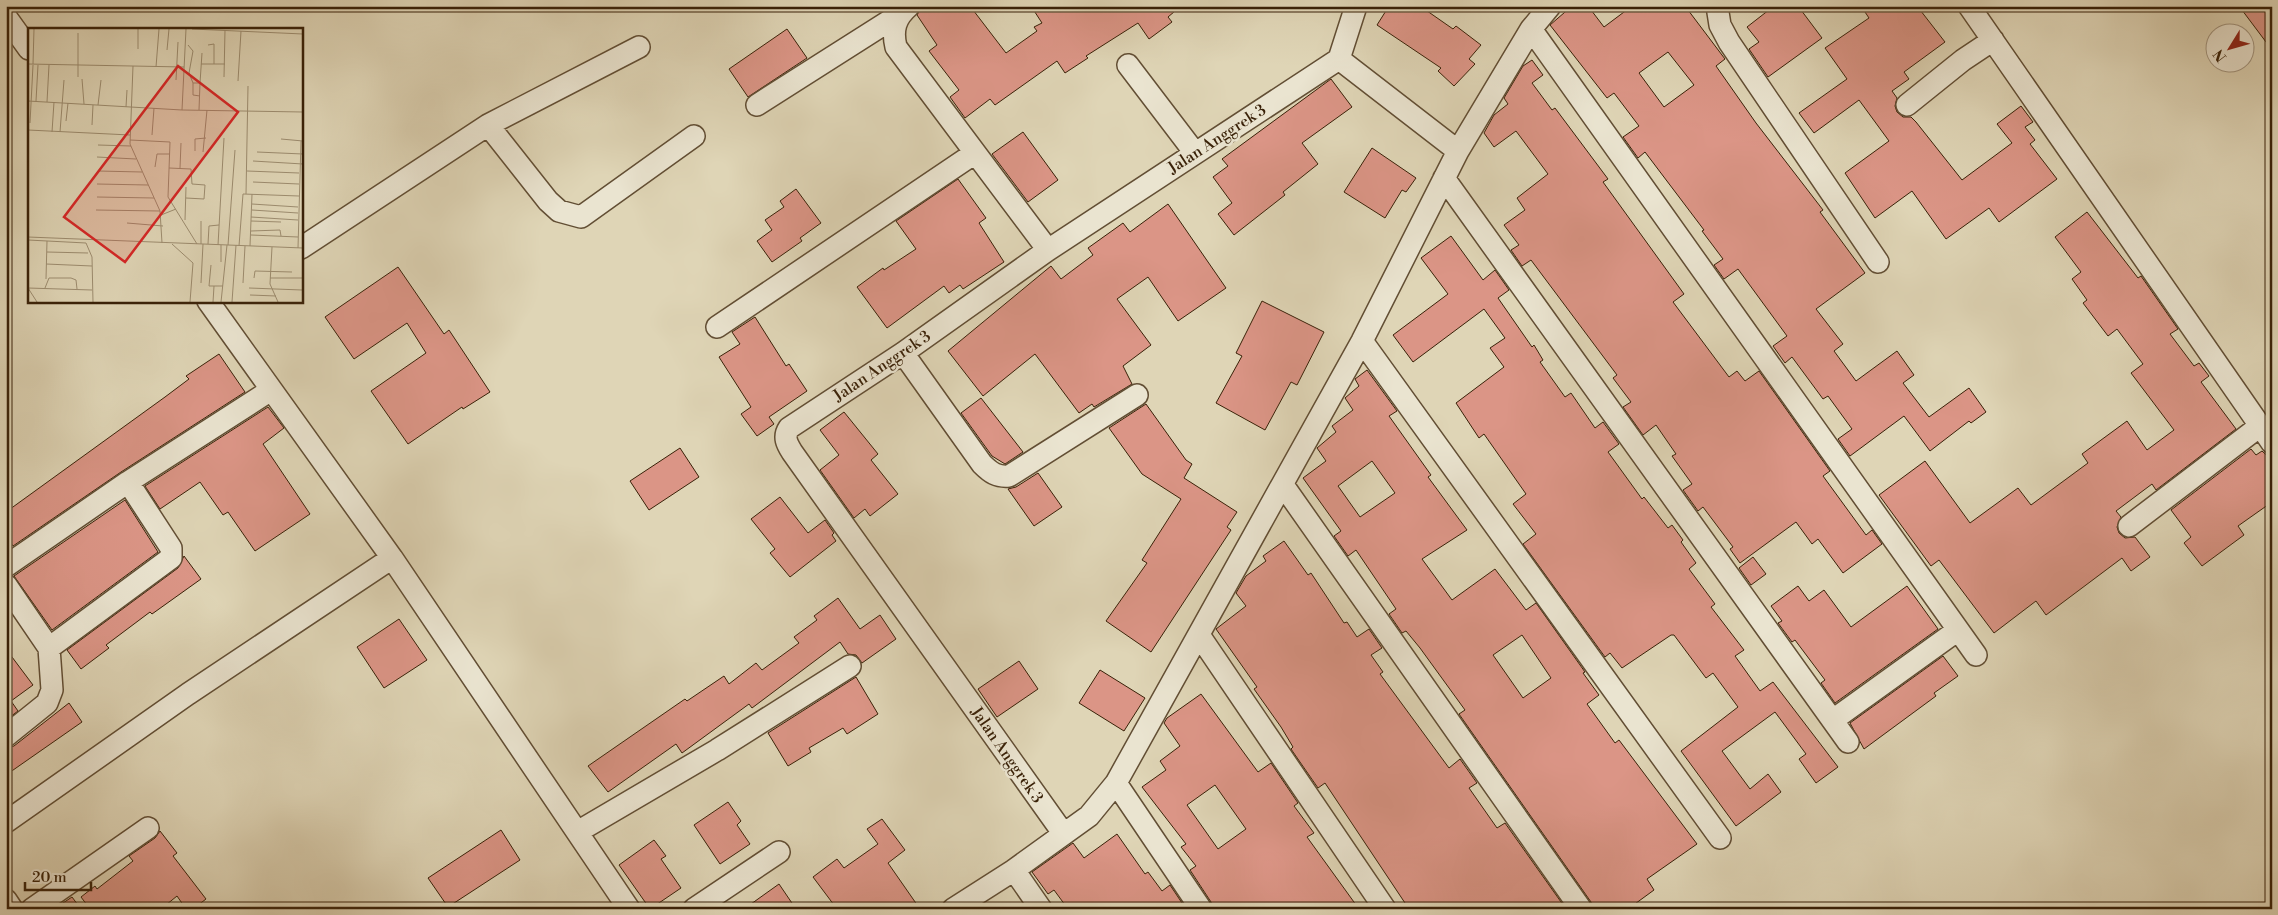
<svg xmlns="http://www.w3.org/2000/svg" width="2278" height="915" font-family="'Libre Bodoni',serif">
<style>
.building{fill:#db9586;stroke:#392108;fill-rule:evenodd}
.lines{fill:none;stroke-linecap:round;stroke-linejoin:round}
.minor-casing{stroke:#624e34;stroke-width:24}
.minor{stroke:#eae4d0;stroke-width:21}
.labels{text-anchor:middle;dominant-baseline:central;stroke-width:5;stroke-linejoin:round;paint-order:stroke}
.street-label{font-size:16px;fill:#392108;stroke:#eae4d0}
.inset-road{fill:none;stroke:#9d8d70;stroke-width:1}
.view{fill:#d62828;fill-opacity:0.15;stroke:#d62828;stroke-width:2.5}
.inset-edge{fill:none;stroke:#392108;stroke-width:2.5}
</style>
<rect width="100%" height="100%" fill="#dfd5b6"/>
<filter id="stains"><feTurbulence type="fractalNoise" baseFrequency=".004" numOctaves="4"/><feColorMatrix values="0 0 0 0 .2 0 0 0 0 .09 0 0 0 0 .02 0 0 0 .5 -.17"/></filter>
<radialGradient id="worn" r=".72"><stop offset=".6" stop-color="#630" stop-opacity="0"/><stop offset="1" stop-color="#630" stop-opacity=".3"/></radialGradient>
<!-- building -->
<path class="building" d="M921,6h49l36,47 31,-22 -3,-4 8,-4 -11,-17h150l-13,11 4,5 -23,17 -11,-16 -52,33 2,2 -23,15 -8,-12 -62,44 -5,-6 -25,19 -15,-21 9,-7 -30,-39 8,-6 -20,-30z
M1389,6h31l33,23 3,-3 25,19 -12,14 6,5 -21,22 -16,-15 3,-3 -64,-43z
M1572,6h16l16,21 28,-21h53l40,53 -9,7 40,57 67,87 -3,2 45,61 -49,36 27,35 -9,7 22,30 41,-30 17,24 -11,8 26,34 40,-29 17,24 -15,11 -2,-2 -39,30 -26,-35 -54,40 -12,-17 14,-10 -24,-33 -5,3 -31,-42 -7,6 -12,-17 14,-10 -49,-67 -14,10 -10,-14 9,-6 -21,-28 2,-1 -59,-78 -7,6 -15,-21 16,-11 -25,-33 -7,5 -57,-73zM1668,52l26,33 -30,22 -25,-34z
M1774,6h24l24,32 -54,39 -19,-28 10,-7 -12,-15z
M1861,6h56l28,36 -41,30 5,7 -17,12 5,7 -2,8 2,6 6,5h8l5,5 46,58 50,-37 -15,-19 24,-18 12,16 -8,5 10,13 -5,4 27,35 -58,43 -10,-14 -43,31 -34,-48 -37,27 -30,-45 44,-32 -30,-41 -45,33 -15,-20 48,-34 -22,-31 44,-30z
M2239,6h33v44z
M787,29l20,29 -59,39 -19,-28z
M1532,60l11,15 -11,8 20,27 3,-2 53,71 -5,3 81,112 -11,8 56,75 8,-6 8,10 14,-10 71,100 -7,5 43,59 6,-5 10,14 -39,29 -25,-34 -6,5 -16,-22 -56,41 -10,-14 3,-2 -30,-40 -5,4 -15,-21 9,-6 -20,-28 4,-2 -20,-29 -13,10 -20,-28 8,-5 -18,-24 4,-3 -86,-115 -9,6 -11,-16 8,-5 -15,-20 21,-15 -8,-12 31,-24 -32,-43 -22,16 -10,-14 10,-18 14,-11 -4,-6 19,-32z
M1331,79l21,28 -50,36 16,21 -35,28 2,3 -51,40 -16,-21 14,-11 -19,-26 15,-11 -6,-7z
M1023,132l35,48 -30,22 -36,-48z
M1372,148l44,30 -10,14 -4,-2 -17,28 -41,-26z
M958,179l28,39 -7,5 25,39 -41,27 -3,-4 -11,8 -5,-7 -57,42 -30,-41 26,-19 1,2 32,-21 -20,-28z
M796,189l25,34 -21,15 2,3 -30,21 -15,-21 15,-11 -7,-10 19,-13 -4,-6z
M1168,204l58,84 -48,33 -30,-44 -31,22 34,46 -28,21 9,18 -38,23 -2,-3 -13,9 -44,-59 -52,42 -35,-45 103,-85 10,13 32,-24 -5,-7 35,-25 7,9z
M2087,212l51,66 3,-2 37,53 -8,5 24,32 5,-3 10,13 -8,6 35,47 -80,61 -4,-6 -36,27 5,6 -4,10 2,6 6,5 10,-1 15,20 -19,14 -9,-13 -76,57 -10,-14 -42,32 -55,-73 -8,6 -52,-71 46,-34 45,62 48,-35 13,17 57,-42 -6,-9 45,-33 20,29 27,-20 -43,-57 12,-9 -26,-35 -9,7 -25,-33 4,-3 -15,-21 9,-7 -26,-35z
M1451,236l32,44 12,-10 14,20 -11,8 34,49 2,-2 9,15 -3,2 25,35 6,-4 24,35 8,-6 16,22 -11,8 34,47 2,-2 24,31 4,-3 11,15 -2,2 15,21 -7,6 26,35 -4,3 33,43 -9,6 25,35 13,-9 65,85 -22,16 -17,-24 7,-5 -31,-42 -53,39 28,38 18,-15 13,18 -45,34 -55,-75 57,-44 -25,-34 -7,5 -32,-43h-3l-49,33 -12,-15 -5,4 -82,-113 13,-10 -23,-30 13,-10 -42,-60 -5,4 -23,-35 48,-36 -14,-19 15,-10 -21,-29 -71,53 -20,-27 55,-41 -27,-36z
M398,267l46,67 5,-4 41,62 -27,17 -1,-2 -54,37 -37,-53 55,-38 -19,-30 -53,36 -29,-42z
M1262,301l62,31 -27,53 -6,-3 -26,48 -49,-27 26,-47 -6,-3z
M755,317l31,49 3,-2 18,27 -38,26 5,7 -17,12 -16,-22 10,-7 -32,-50 21,-13 -8,-12z
M219,354l26,38 -124,80 -108,74 -7,-10v-24l159,-115 24,-18 -3,-3z
M1367,370l30,41 -8,5 42,59 -3,2 39,53 -45,29 30,41 43,-31 31,41 10,-7 49,69 -2,1 16,22 -12,9 28,39 4,-3 78,104 -50,35 7,11 -26,19h-35l-2,-7 -132,-188 6,-4 -45,-62 -14,-17 -4,2 -13,-19 7,-5 -40,-59 -8,6 -14,-20 7,-5 -38,-53 23,-17 -9,-13 19,-16 -4,-6 21,-16 -8,-12 14,-12 -4,-7zM1372,461l23,32 -35,24 -22,-31zM1522,635l29,43 -28,20 -30,-43z
M981,398l42,54 -18,12 -13,-8 -31,-43z
M1146,404l40,56 6,4 -8,14 53,34 -10,15 4,3 -80,122 -45,-31 41,-58 -5,-3 39,-61 -39,-25 -33,-46z
M268,407l16,21 -21,16 47,70 -55,37 -27,-39 -5,3 -23,-33 -40,27 -15,-23z
M844,412l34,42 -7,6 27,34 -28,22 -5,-7 -11,9 -34,-48 19,-15 -19,-25z
M680,448l19,29 -50,33 -19,-29z
M2251,449l5,6 6,-4 10,9v42l-34,24 6,9 -42,31 -18,-23 7,-6 -20,-27z
M1038,473l24,34 -28,19 -26,-37 8,-2z
M780,497l28,36 17,-13 9,13 -2,2 4,6 -46,36 -20,-24 5,-4 -24,-30z
M125,500l33,52 -106,78 -38,-54z
M1284,541l24,34 3,-2 33,50 3,-1 10,15 12,-8 13,19 -11,7 12,17 -3,2 69,94 11,-9 17,24 -8,5 28,40 8,-5 61,86h-157l-84,-126 -7,5 -27,-39 2,-2 -12,-20 -27,-38 3,-2 -41,-58 30,-23 -10,-13 10,-17 20,-15 -3,-5z
M184,556l17,23 -49,35 -2,-2 -44,33 3,3 -28,21 -14,-19 111,-82z
M1753,557l13,17 -15,11 -12,-17z
M1798,586l11,15 15,-11 27,37 56,-41 31,43 -103,74 -14,-20 4,-3 -30,-40 -3,2 -14,-19 4,-2 -11,-15z
M838,598l22,31 20,-14 16,24 -34,24 -6,-8 -8,-1 -8,-12 -88,66 -3,-4 -67,49 -6,-9 -68,48 -20,-26 97,-67 2,2 37,-25 5,8 27,-21 6,7 37,-27 -5,-6 23,-17 -3,-4z
M399,619l28,41 -43,28 -27,-41z
M6,649l27,36 -22,16 7,10 -12,9z
M1943,656l15,20 -24,17 2,3 -72,53 -14,-26z
M1019,661l19,28 -41,28 -19,-28z
M1100,670l45,28 -21,33 -45,-28z
M856,677l22,37 -31,20 -4,-6 -34,20 2,4 -23,14 -20,-33z
M1201,694l57,78 13,-9 27,40 -4,3 20,27 -7,4 52,72h-146l-2,-7 -21,-32 6,-4 -15,-19 5,-3 -44,-57 24,-17 -6,-9 20,-15 -16,-23 3,-5zM1215,785l31,44 -28,20 -31,-44z
M69,703l13,19 -76,53v-27l8,-2z
M728,802l13,19 -4,4 13,19 -30,20 -26,-39z
M882,819l23,31 -17,13 32,46h-83l-24,-32 24,-18 7,9 34,-24 -11,-15z
M501,830l19,30 -72,47 -20,-29z
M160,831l17,22 -4,3 33,43 -13,10h-7l-9,-13 -16,13h-71l-9,-12 14,-11 2,3 36,-28 -4,-5 26,-18z
M1117,834l28,40 3,-2 14,19 8,-6 16,24h-118l-14,-19 -6,4 -16,-22 41,-29 11,15z
M654,840l12,16 -5,3 20,29 -31,21 -31,-44z
M779,884l17,25h-52z
M72,897l9,12h-27z"/>
<g class="lines">
<defs>
<path id="minor" d="M909,6c-14,12 -17,24 -13,41l152,203
M1717,6l3,19 9,17 149,220
M1969,6l303,437
M6,17l23,32
M1531,29l445,626
M1339,59l119,92
M1128,65l67,88
M757,105l143,-91
M1907,105l56,-45 30,-20
M488,125l60,76 11,10 22,6 113,-81
M1444,178l404,564
M301,248l187,-123 151,-78
M208,301l184,257 237,351
M717,327l258,-174
M1362,341l358,497
M903,353l79,111c9,9 15,13 27,12l128,-81
M1283,485l298,424
M2129,526l131,-100
M6,566l122,-84 143,-92
M6,585l43,63 3,42 -5,13 -41,33
M1199,635l186,274
M49,648l122,-90v-10l-43,-66
M1833,720l125,-90
M1116,783l85,126
M6,822l182,-128 204,-136
M579,831l138,-81 133,-84
M1063,833l-271,-381c-5,-8 -9,-15 -3,-24l114,-75 145,-103 291,-191 17,-53
M1014,870l27,39
M6,900l6,9
M32,909l116,-81
M694,909l85,-57
M953,909l61,-39 75,-54 27,-33 246,-442 96,-190 73,-122 19,-23"/>
</defs>
<!-- minor casing -->
<use href="#minor" class="minor-casing"/>
<!-- minor -->
<use href="#minor" class="minor"/>
</g>
<g class="labels">
<!-- street labels -->
<g class="street-label">
<text transform="translate(1217 139) rotate(-33)">Jalan Anggrek 3</text>
<text transform="translate(882 366) rotate(-34)">Jalan Anggrek 3</text>
<text transform="translate(1007 755) rotate(55)">Jalan Anggrek 3</text>
</g>
</g>
<!-- overview -->
<g transform="translate(28 28)">
<rect width="275" height="275" fill="#dfd5b6"/>
<path class="inset-road" d="M164,1l111,5M50,5v44M160,17l5,6 -4,22 4,10h7l2,-30M180,17l6,-1v20M110,21v-20M139,22l2,-21M0,36l156,3M5,36l1,-35M173,36h24M105,38l-3,78 30,67 2,32M128,39l3,-38M196,49l1,-47M54,51l2,25M148,52l2,-38M210,53l3,-50M165,55v12l7,1M0,73l154,9 121,2M8,73l2,-36M19,74l2,-37M70,77l3,-25M98,79l1,-17M154,82l4,-81M171,82l1,-27M38,93l2,-18M2,95l3,-58M64,97l1,-20M0,102l102,5M24,104l2,-30M32,104l4,-52M124,107l2,-27M253,111l22,2M102,112l40,2 -2,55 29,47M70,117l33,1M167,123v-12l11,-1M175,124l4,-42M229,124l46,2M69,129l39,2M225,133l50,3M127,139l2,-13h13M141,140l22,1 1,15 13,1 -1,14 -18,-1M152,140l1,-25M70,143l44,1M219,143l52,2M225,154l46,2M69,156l51,1M218,166l2,-108M69,169l57,1M224,176l46,3M68,182l64,1M224,182l46,3M133,187l15,-6M223,189l47,3M157,192l1,-33M223,193l30,1M99,195l36,3M223,203l29,-1 1,6M223,207l47,2M0,209l275,11M0,212l58,3 6,14 1,45M144,216l21,19 -3,39M173,216v-23M180,216l1,-18 10,-1M190,217l6,-107M200,217l7,-95M211,218l4,-52 56,2M222,218l2,-52M244,219l-2,37 8,18M270,220l3,-107M19,224l41,1M0,233v27l9,14M193,234v-17M18,236l46,2M183,237l-2,21h14M226,250l1,-7 37,1M242,250h33M18,251l1,-38M173,255l2,-39M215,255l2,-37M0,260l64,2M17,260l4,-10h22l5,2 1,9M221,260l53,2M222,267l26,1M185,274l1,-16M193,274l6,-57M204,274l4,-57"/>
<path class="view" d="M150,38l60,46 -113,150 -61,-45z"/>
<rect width="275" height="275" class="inset-edge"/>
</g>
<!-- margin -->
<rect width="2278" height="915" fill="none" stroke="#dfd5b6" stroke-width="25"/>
<rect x="8" y="8" width="2263" height="900" fill="none" stroke="#392108" stroke-width="2.5"/>
<rect x="12" y="12" width="2253" height="890" fill="none" stroke="#392108"/>
<!-- north arrow -->
<g transform="translate(2230 48) rotate(233)"><circle r="24" fill="#eae4d0" stroke="#a39680"/>
<path d="M0-4L9 19L0 12L-9 19Z" fill="#8f2418"/>
<text y="-8" font-size="14" font-weight="bold" text-anchor="middle" fill="#392108">N</text>
</g>
<!-- scale -->
<path d="M25 882v8h66v-8" fill="none" stroke="#392108" stroke-width="2.5"/>
<text x="32" y="882" font-size="15" fill="#392108" stroke="#eae4d0" stroke-width="4" paint-order="stroke">20 m</text>
<rect width="100%" height="100%" filter="url(#stains)"/>
<rect width="100%" height="100%" fill="url(#worn)"/>
</svg>
